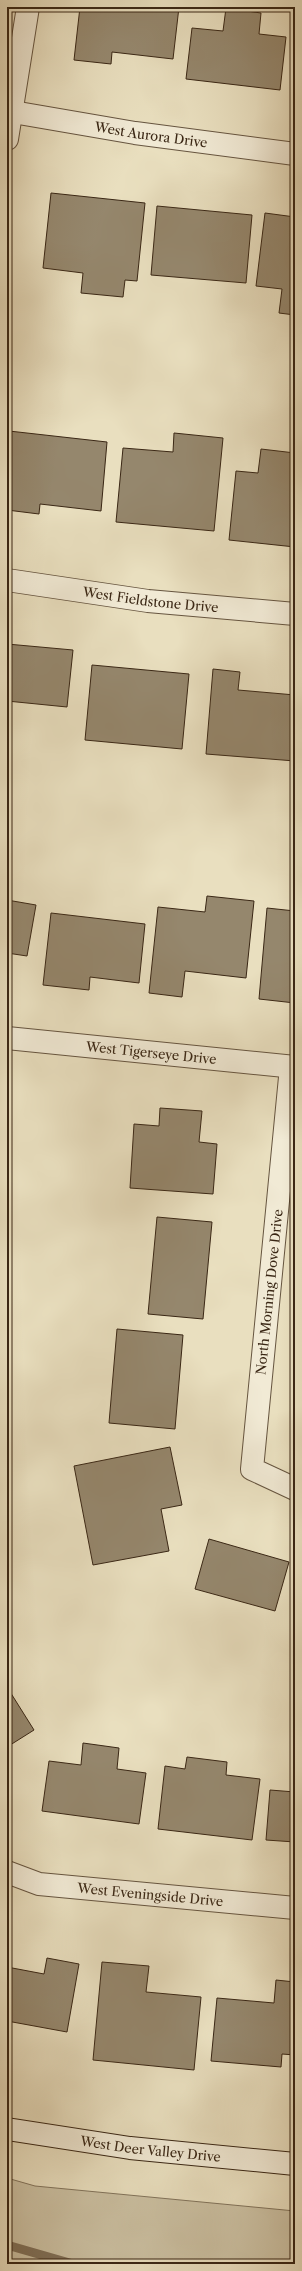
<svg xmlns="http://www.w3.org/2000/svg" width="302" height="2271" font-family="'Libre Caslon Text',serif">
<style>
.green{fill:#cbc0a2;stroke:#82745c}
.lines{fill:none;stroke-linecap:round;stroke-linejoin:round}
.stream{stroke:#807058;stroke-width:9}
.building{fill:#95876d;stroke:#3a2715}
.street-casing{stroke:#665540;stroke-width:24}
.secondary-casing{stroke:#3a2715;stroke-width:24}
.street{stroke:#f1ead5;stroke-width:22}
.secondary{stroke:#f1ead5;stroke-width:22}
.labels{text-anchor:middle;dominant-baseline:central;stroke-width:3;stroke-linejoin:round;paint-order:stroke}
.street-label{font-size:13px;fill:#3a2715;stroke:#f1ead5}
</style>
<rect width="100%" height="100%" fill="#e9dfbf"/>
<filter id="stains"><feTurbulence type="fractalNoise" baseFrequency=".005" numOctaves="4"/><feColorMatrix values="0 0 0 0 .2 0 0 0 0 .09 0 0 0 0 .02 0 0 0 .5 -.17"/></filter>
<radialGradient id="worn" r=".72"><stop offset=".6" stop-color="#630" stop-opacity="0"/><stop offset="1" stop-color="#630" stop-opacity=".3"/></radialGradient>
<!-- green -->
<path class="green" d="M7,2178l28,8 260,25v53h-288z"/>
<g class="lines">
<!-- stream -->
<path class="stream" d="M7,2245l66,19"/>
</g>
<!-- building -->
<path class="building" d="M80,7h99l-6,52 -61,-7 -1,12 -37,-4z
M226,8l35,5 -2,21 27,3 -6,53 -94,-11 6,-51 31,3z
M51,193l94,10 -8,78 -12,-1 -2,17 -42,-4 2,-20 -40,-5z
M157,206l95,9 -6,68 -95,-8z
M265,213l30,4v98l-16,-2 3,-24 -26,-3z
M9,431l98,11 -6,69 -61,-7 -1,10 -32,-4z
M174,433l49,5 -9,93 -98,-9 7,-74 50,4z
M261,449l34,4v94l-66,-7 7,-69 22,2z
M7,644l66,6 -6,57 -60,-6z
M92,665l97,9 -7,75 -97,-9z
M213,669l27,3 -2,18 57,5v66l-89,-7z
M207,896l47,5 -8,77 -61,-7 -3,26 -33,-4 9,-86 47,5z
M7,900l29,5 -9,51 -20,-3z
M267,908l28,3v92l-36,-4z
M51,913l94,11 -6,59 -49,-6 -1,13 -46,-5z
M160,1108l42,3 -3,31 18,2 -4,50 -83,-6 4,-64 25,2z
M157,1217l55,5 -9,97 -55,-5z
M117,1329l66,6 -8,94 -66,-6z
M170,1447l12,58 -21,4 8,42 -76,14 -19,-99z
M209,1539l80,23 -14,49 -80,-22z
M7,1687l27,43 -27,17z
M83,1743l36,5 -2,21 29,4 -7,51 -97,-13 7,-50 32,4z
M187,1757l40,5 -1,13 34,4 -8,61 -94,-11 7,-63 20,3z
M270,1790l25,2v50l-29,-2z
M47,1958l32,6 -12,68 -60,-11v-54l37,7z
M102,1962l47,4 -3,26 55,5 -7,73 -101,-10z
M276,1980l19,2v73l-13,-1 -1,13 -70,-6 6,-63 57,5z"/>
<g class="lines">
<defs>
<g id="street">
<path id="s1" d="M7,111l128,22 160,21"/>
<path d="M7,139l21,-132"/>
<path id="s2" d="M7,580l141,21 147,13"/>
<path id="s3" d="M7,1038l288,29"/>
<path d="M291,1067l-39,402 43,20"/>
<path id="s4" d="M7,1872l32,12 256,24"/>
</g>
<g id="secondary">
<path id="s5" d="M7,2129l123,19 165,16"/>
</g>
</defs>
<!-- street casing -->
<use href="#street" class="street-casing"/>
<!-- secondary casing -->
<use href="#secondary" class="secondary-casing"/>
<!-- street -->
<use href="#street" class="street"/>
<!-- secondary -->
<use href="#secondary" class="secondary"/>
</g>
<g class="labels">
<!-- street labels -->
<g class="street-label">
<text stroke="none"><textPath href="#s1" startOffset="146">West Aurora Drive</textPath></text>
<text stroke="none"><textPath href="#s2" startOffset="145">West Fieldstone Drive</textPath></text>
<text stroke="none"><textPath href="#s3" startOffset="145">West Tigerseye Drive</textPath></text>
<text transform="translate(269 1292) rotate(-84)">North Morning Dove Drive</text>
<text stroke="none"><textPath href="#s4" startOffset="146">West Eveningside Drive</textPath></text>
<text stroke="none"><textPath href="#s5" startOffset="145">West Deer Valley Drive</textPath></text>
</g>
</g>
<!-- margin -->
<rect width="302" height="2271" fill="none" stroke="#e9dfbf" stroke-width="24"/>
<rect x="8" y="8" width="286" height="2255" fill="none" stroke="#3a2715" stroke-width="2"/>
<rect x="12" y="12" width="278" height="2247" fill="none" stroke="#3a2715"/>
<rect width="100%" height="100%" filter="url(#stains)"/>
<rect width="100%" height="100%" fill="url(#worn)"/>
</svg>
